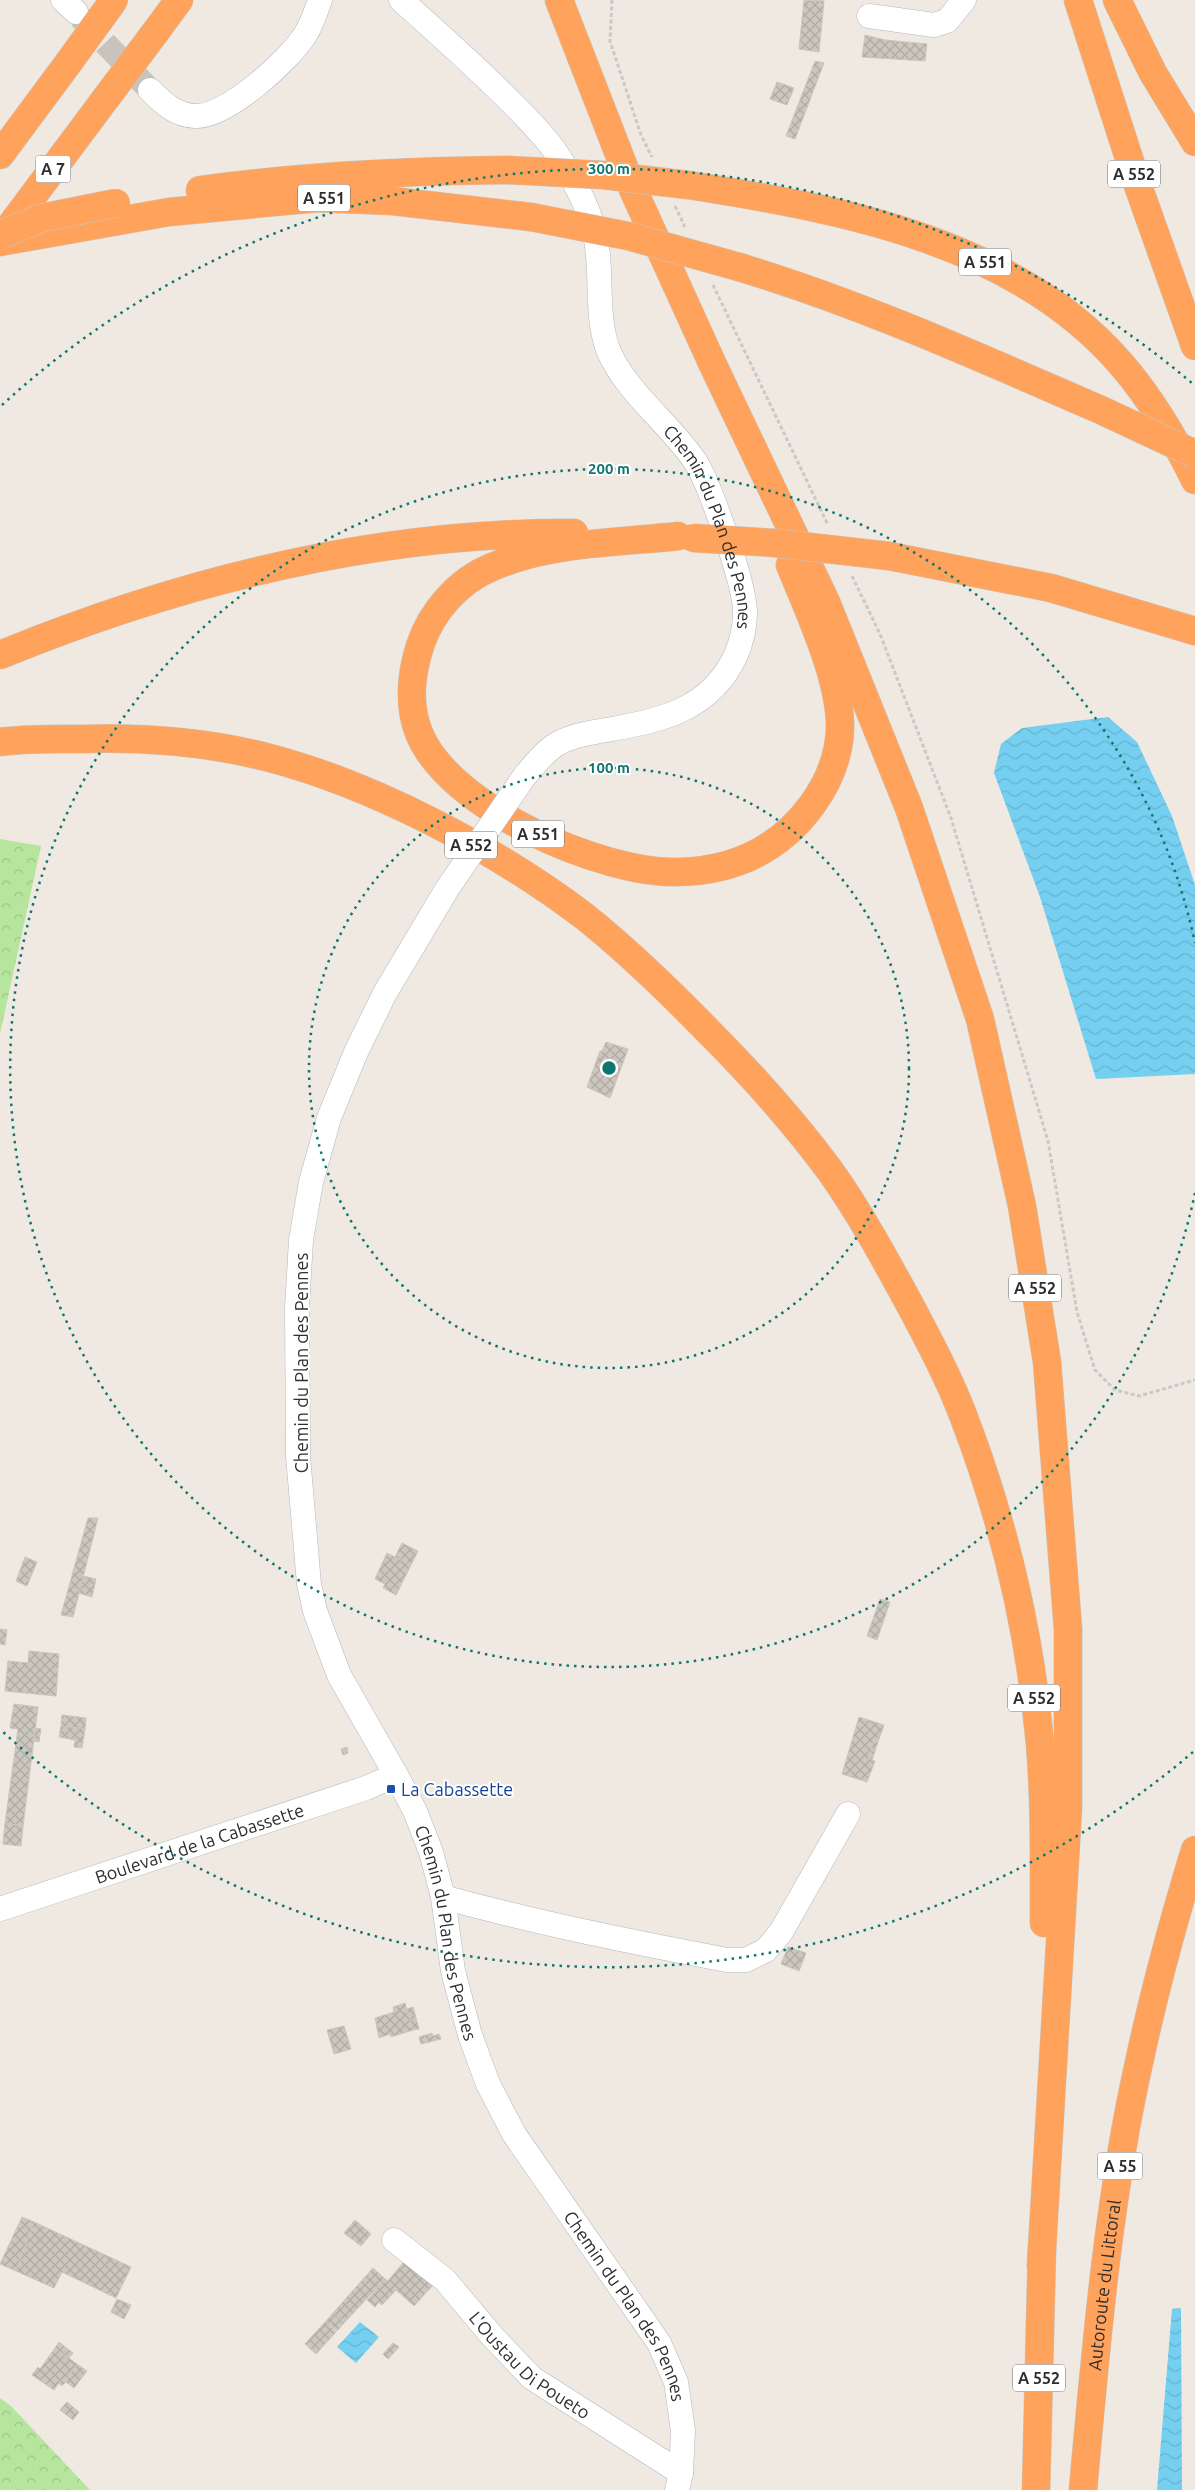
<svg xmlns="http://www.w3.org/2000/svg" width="1195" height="2490" font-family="Ubuntu,sans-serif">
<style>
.forest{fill:url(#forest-crowns)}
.water{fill:url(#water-waves)}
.building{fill:url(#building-cross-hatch);stroke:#cbc5ba}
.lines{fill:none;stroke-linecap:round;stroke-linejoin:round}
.minor-tunnel{stroke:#c8c4bd;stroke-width:24;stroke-dasharray:24 12;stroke-linecap:butt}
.minor-casing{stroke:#b4b7c1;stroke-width:25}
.highway-casing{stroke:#c9c9c9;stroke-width:29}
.path{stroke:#c9c9c9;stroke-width:3;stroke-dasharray:4 2.5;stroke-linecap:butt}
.minor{stroke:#fff;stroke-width:24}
.highway{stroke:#ffa35c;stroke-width:28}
.minor-bridge-casing{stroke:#b4b7c1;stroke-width:25;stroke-linecap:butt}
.highway-bridge-casing{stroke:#c9c9c9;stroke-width:29;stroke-linecap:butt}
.minor-bridge{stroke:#fff;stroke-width:24}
.highway-bridge{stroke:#ffa35c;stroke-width:28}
.ring{fill:none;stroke:#0f766e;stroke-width:2.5;stroke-dasharray:2.5 5}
.transit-dot{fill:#1a4fb4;stroke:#fff;stroke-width:2}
.labels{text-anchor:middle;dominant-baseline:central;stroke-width:4;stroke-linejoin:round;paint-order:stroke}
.shield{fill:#fff;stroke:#6d6d6d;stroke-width:1}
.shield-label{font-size:16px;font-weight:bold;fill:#2e2e2e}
.street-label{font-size:18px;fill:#2e2e2e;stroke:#fff}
.transit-label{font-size:18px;fill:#164399;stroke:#fff;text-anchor:start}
.centre{fill:#0f766e;stroke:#fff;stroke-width:2.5}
.ring-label{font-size:15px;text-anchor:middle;font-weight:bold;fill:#0f766e;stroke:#fff;stroke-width:4;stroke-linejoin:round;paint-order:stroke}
</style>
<defs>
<pattern id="forest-crowns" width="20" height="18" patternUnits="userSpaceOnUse" patternTransform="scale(1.25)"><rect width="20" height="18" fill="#b6e59e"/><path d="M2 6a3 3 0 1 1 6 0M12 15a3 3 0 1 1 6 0" fill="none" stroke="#9dc588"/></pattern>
<pattern id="water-waves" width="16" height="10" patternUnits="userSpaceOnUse" patternTransform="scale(1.25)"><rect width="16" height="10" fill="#75cff0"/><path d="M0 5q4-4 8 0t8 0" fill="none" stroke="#66b2ce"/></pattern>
<pattern id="building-cross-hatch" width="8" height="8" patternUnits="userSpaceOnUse" patternTransform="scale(1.25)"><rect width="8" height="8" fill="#cbc7bf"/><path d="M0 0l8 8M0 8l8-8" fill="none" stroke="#afaba4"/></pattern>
</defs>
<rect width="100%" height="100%" fill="#efe9e1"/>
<!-- forest -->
<path class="forest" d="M0,839l41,7 -41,188z
M0,2398l11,8 79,84h-90z"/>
<!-- water -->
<path class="water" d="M1108,717l29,25 35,74 23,69v189l-99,5 -56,-182 -46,-124 7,-29 21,-16z
M1181,2308l1,182h-25l15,-181z
M360,2322l19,15 -23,26 -19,-16z"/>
<!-- building -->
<path class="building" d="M804,0l20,1 -5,51 -20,-3z
M865,35l20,5 42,4 -2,17 -63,-4z
M815,61l9,2 -29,76 -9,-3z
M777,82l17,6 -7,17 -17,-6z
M606,1042l22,7 -18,49 -23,-11 13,-36h2z
M88,1518h10l-25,99 -12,-2z
M402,1543l16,8 -7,14 -16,-8z
M387,1553l24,12 -15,30 -13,-7 2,-4 -10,-5z
M25,1557l12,5 -10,24 -11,-5z
M83,1576l13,3 -4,18 -13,-4z
M880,1599l10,3 -13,38 -10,-4z
M0,1629l7,1 -2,15 -5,-1z
M29,1651l30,3 -3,42 -51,-5 3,-30 20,2z
M14,1704l24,3 -15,119 -18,-3 13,-94 -8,-1z
M62,1715l24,3 -1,11 -24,-3z
M859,1717l25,8 -5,14 -4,-2 -7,22 7,2 -8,21 -25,-8z
M61,1726l24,3 -3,19 -8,-1 1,-7 -16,-3z
M35,1728l6,1 -2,13 -6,-1z
M875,1737l4,2 -7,21 -4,-1z
M347,1747l1,6 -5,2 -2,-6z
M5,1823l18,3 -2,20 -18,-2z
M788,1947l18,6 -7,18 -18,-7z
M405,2003l8,27 -22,7 -1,-3 -11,4 -4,-20 19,-6 -1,-5z
M413,2007l6,22 -6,1 -6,-21z
M344,2026l7,23 -17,5 -7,-24z
M432,2033l1,3 6,-2 2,5 -20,5 -2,-7z
M22,2217l12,5 -18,49 -16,-7z
M355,2220l16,14 -10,12 -17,-13z
M34,2222l97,45 -15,31 -54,-26 -8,16 -38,-17z
M407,2258l28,25 -21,23 -18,-16 -14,15 -11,-9 14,-17 3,2z
M373,2268l12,11 -41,44 -11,-10z
M371,2296l8,6 -4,5 -8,-7z
M117,2299l14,6 -7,14 -13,-7z
M333,2313l11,10 -7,8 -11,-10z
M326,2321l10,11 -20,22 -11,-10z
M59,2342l14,11 -4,5 -14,-10z
M393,2343l6,4 -11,12 -5,-5z
M55,2348l22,16 -13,17 -3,-1 -7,10 -22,-15 6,-8 2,2z
M77,2364l10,7 -13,17 -8,-6 -4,4 -4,-3 3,-3 3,1z
M67,2402l12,10 -6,8 -13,-10z"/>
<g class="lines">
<!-- minor-tunnel -->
<path class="minor-tunnel" d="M80,17l70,73"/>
<defs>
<g id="minor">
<path d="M63,0l13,12"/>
<path id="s1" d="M401,0c37,33 74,66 109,101 16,16 32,32 45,50 21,32 40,65 43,104 3,30 -1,68 11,97 19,42 60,71 86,109 15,23 50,124 50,151 0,15 -4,32 -10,45 -25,52 -72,63 -123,72 -18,3 -39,6 -55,15 -13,8 -23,21 -33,33"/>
<path d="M869,16l65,9 13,-4 17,-21"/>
<path d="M150,90c13,13 25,25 45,26 31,2 94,-56 110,-81 7,-11 11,-23 15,-35"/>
<path id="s2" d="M447,889l-62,104 -29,59 -27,66 -18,64 -10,58 -4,68 1,148 11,128 6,27 24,64 57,100 19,36 16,41 12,45 10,74 17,64 18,49 26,50 145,209 17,39 7,49 -2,42 -4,17"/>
<path d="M443,1897c94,26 189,45 284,63h19l20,-10 15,-18 67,-118"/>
<path id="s3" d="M0,1909l366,-121 30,-13"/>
<path id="s4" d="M394,2240l51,40 47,56 40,42 149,95"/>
</g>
<g id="highway">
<path d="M559,0l72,185 82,180 113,237 83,206 71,211 42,187 25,156 21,267v179l-27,458"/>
<path d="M1078,0l58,180 59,166"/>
<path d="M1117,0l36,73 42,69"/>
<path d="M157,30l22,-30"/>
<path d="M0,155l69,-93"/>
<path d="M688,185c153,24 328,56 434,180 30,35 53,74 73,115"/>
<path d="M200,190c103,-14 203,-19 307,-20"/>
<path d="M0,240l106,-142"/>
<path d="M0,242l169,-30 149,-14 74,3 139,16"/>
<path d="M739,267c126,38 244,92 364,144"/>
<path d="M678,536c-61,7 -129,6 -186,31 -34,14 -61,45 -72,79 -9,28 -12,60 -1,87 30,75 183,141 259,139 55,-1 101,-22 134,-67 16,-22 27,-48 28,-76 1,-50 -31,-117 -50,-164"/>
<path d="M889,556l162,32 144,43"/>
<path d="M0,655c181,-74 378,-123 574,-122"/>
<path d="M0,742c26,-4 54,-3 80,-3 61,-2 127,3 186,18 106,27 231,93 318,159 44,35 85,75 124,115 44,44 86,91 123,141 29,41 54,87 78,131 19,36 39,73 54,112 40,104 67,218 77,329 5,59 4,119 4,179"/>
<path d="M1036,2490l6,-242"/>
<path id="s5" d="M1083,2490c13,-144 25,-290 57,-432 15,-70 34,-139 55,-208"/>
</g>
</defs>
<!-- minor casing -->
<use href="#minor" class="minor-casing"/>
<!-- highway casing -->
<use href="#highway" class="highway-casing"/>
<!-- path -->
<path class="path" d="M612,0l-2,41 31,94 11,22
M675,206l10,21
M713,285l115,240
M852,576l28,58 71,184 97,323 29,171 18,58 20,20 24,6 56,-16"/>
<!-- minor -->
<use href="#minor" class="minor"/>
<!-- highway -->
<use href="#highway" class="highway"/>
<defs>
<path id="minor-bridge" d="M447,889l77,-112"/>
<path id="highway-bridge" d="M69,62l45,-62
M106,98l51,-68
M507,170l96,5 85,10
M531,217l97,19 111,31
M0,235l41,-17 75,-15
M1103,411l92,43
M693,538l82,5 114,13"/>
</defs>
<!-- minor-bridge casing -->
<use href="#minor-bridge" class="minor-bridge-casing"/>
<!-- highway-bridge casing -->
<use href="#highway-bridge" class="highway-bridge-casing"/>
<!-- minor-bridge -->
<use href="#minor-bridge" class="minor-bridge"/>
<!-- highway-bridge -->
<use href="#highway-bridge" class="highway-bridge"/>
</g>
<!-- distance rings -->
<g class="ring">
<circle cx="609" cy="1068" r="300"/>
<path d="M1195 1193A599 599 0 1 1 1195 943"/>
<path d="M1193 1752A899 899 0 0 1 2 1731M2 405A899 899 0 0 1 1193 384"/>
</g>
<!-- markers -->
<rect class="transit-dot" x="386" y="1784" width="10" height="10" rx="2.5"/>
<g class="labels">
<!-- shield labels -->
<g class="shield">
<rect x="35.5" y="155.5" width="35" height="27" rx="4"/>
<rect x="1108" y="160.5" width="52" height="27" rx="4"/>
<rect x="298" y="184.5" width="52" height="27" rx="4"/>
<rect x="959" y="248.5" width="52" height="27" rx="4"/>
<rect x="512" y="820.5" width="52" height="27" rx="4"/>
<rect x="445" y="831.5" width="52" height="27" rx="4"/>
<rect x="1009" y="1274.5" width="52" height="27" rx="4"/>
<rect x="1008" y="1684.5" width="52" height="27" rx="4"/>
<rect x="1097.5" y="2152.5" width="45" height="27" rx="4"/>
<rect x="1013" y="2364.5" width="52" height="27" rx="4"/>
</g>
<g class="shield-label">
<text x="53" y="169">A 7</text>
<text x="1134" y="174">A 552</text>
<text x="324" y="198">A 551</text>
<text x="985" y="262">A 551</text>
<text x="538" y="834">A 551</text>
<text x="471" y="845">A 552</text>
<text x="1035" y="1288">A 552</text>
<text x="1034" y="1698">A 552</text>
<text x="1120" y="2166">A 55</text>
<text x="1039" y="2378">A 552</text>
</g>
<!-- street labels -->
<g class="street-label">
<text stroke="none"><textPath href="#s1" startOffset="634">Chemin du Plan des Pennes</textPath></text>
<text transform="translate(301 1363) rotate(-90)">Chemin du Plan des Pennes</text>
<text stroke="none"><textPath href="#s3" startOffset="210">Boulevard de la Cabassette</textPath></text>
<text stroke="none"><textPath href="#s2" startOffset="1106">Chemin du Plan des Pennes</textPath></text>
<text stroke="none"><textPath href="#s5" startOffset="206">Autoroute du Littoral</textPath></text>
<text stroke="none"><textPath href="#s2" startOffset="1526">Chemin du Plan des Pennes</textPath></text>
<text stroke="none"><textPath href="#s4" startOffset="186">L'Oustau Di Poueto</textPath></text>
</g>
<!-- transit labels -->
<g class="transit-label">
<text x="401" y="1789">La Cabassette</text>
</g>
</g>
<circle cx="609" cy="1068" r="8" class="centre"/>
<g class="ring-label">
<text x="609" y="174">300 m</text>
<text x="609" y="474">200 m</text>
<text x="609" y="773">100 m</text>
</g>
</svg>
